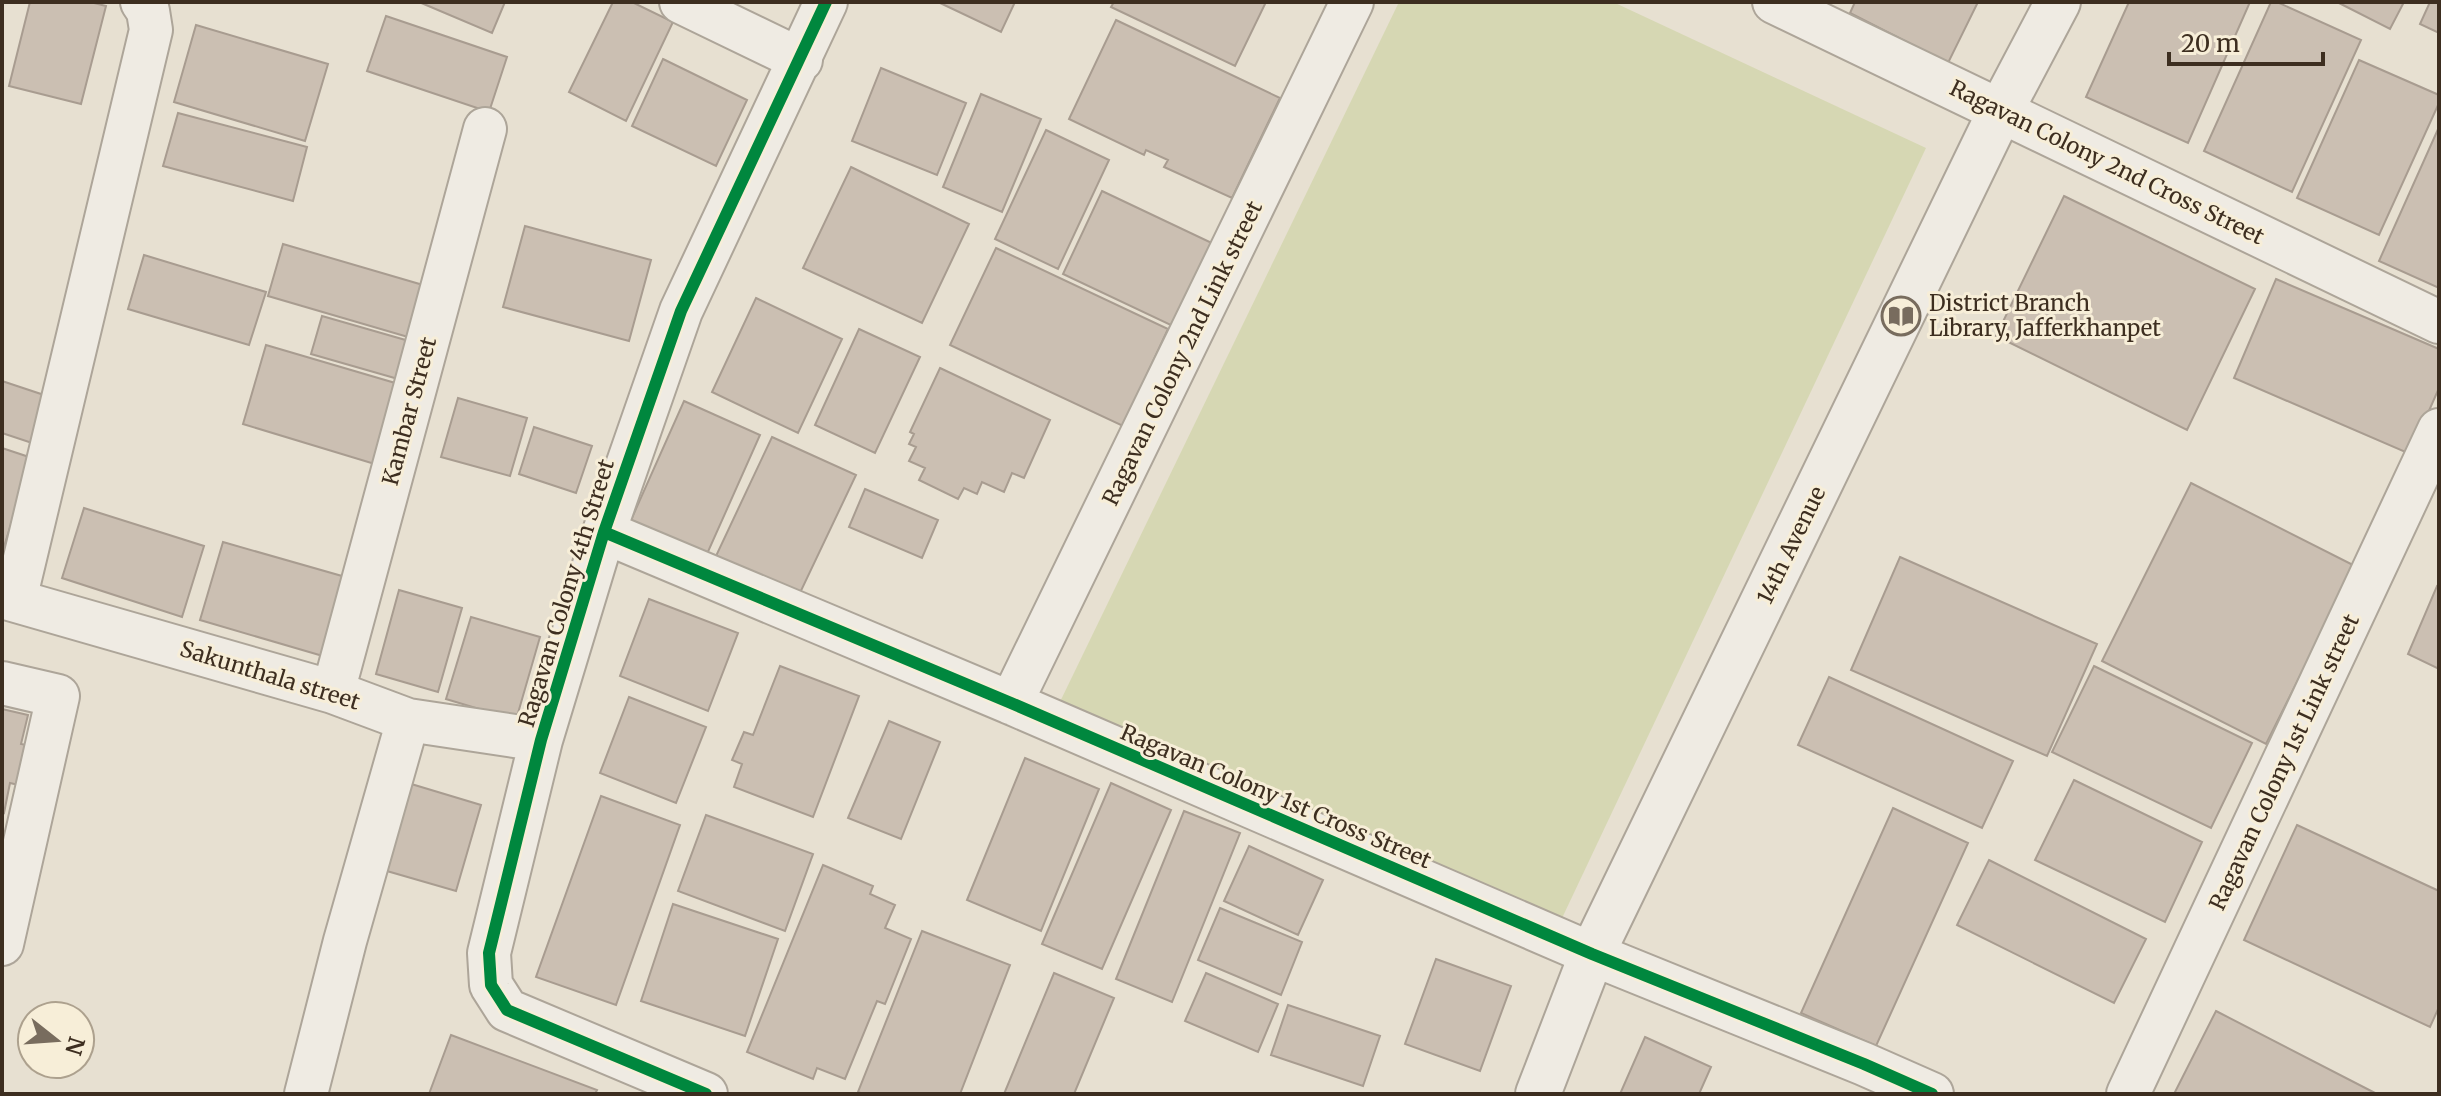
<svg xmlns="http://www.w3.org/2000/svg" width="2441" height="1096" font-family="Merriweather,serif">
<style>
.green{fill:#d6d7b3}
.building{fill:#cbbfb2;stroke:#a89c90;stroke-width:2}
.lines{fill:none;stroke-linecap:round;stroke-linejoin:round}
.minor-casing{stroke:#ada599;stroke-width:46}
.tertiary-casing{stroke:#ada599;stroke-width:48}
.minor{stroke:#efebe3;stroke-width:42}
.tertiary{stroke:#efebe3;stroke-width:44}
.cycleway-casing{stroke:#f7eed8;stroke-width:17}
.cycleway{stroke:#00873e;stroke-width:12}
.labels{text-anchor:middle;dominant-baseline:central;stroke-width:6;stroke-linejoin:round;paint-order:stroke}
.street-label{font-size:22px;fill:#3d2e20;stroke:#f7eed8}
.poi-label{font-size:22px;fill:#3d2e20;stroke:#f7eed8;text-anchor:start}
</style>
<rect width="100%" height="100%" fill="#e7e0d1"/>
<!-- green -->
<path class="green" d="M1399,2h214l313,146 -371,785 -499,-223z"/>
<!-- building -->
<path class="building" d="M30,2h60l16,4 -25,98 -72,-18z
M419,2h86l-13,31z
M613,2h19l41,20 -47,99 -57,-29z
M938,2h77l-14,30z
M1114,2h152l-31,64 -124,-59z
M1855,2h123l-30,61 -98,-50z
M2129,2h121l-62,141 -102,-46z
M2271,2h6l84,38 -69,152 -88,-41z
M2337,2h67l-14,27z
M2430,2h9v31l-19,-9z
M386,16l121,41 -18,55 -122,-41z
M1116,20l164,78 -48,100 -68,-31 4,-7 -22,-10 -2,5 -75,-36z
M196,25l132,39 -23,77 -131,-39z
M663,59l84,41 -31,66 -84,-40z
M2359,60l80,35v8l-60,132 -82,-37z
M881,68l85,35 -29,72 -85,-34z
M981,94l60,25 -39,93 -59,-25z
M178,113l129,34 -14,54 -130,-35z
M2439,127v161l-60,-27z
M1046,130l63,30 -51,109 -63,-30z
M851,167l118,57 -47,99 -119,-55z
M1102,191l114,54 -39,83 -114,-54z
M2064,196l191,93 -68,141 -191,-94z
M525,226l126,34 -22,81 -126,-34z
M283,244l140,41 -15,52 -140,-41z
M996,248l172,81 -45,97 -173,-81z
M144,255l122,37 -17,53 -121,-36z
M2276,279l163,70v39l-29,66 -176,-76z
M756,298l86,41 -44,94 -86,-41z
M322,316l87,25 -11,38 -87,-25z
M859,329l61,28 -45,96 -60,-28z
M266,345l136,40 -24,80 -135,-41z
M940,368l110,52 -26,58 -12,-5 -8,19 -22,-10 -5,12 -13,-6 -6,11 -39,-19 6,-12 -16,-7 7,-14 -7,-3 5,-10 -4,-2z
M2,381l48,16 -15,47 -33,-11z
M458,398l69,20 -17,58 -69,-19z
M684,401l76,34 -53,119 -76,-34z
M534,427l58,19 -16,47 -57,-19z
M772,437l84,38 -57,120 -83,-39z
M2,448l30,10 -30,95z
M2191,483l164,83 -89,178 -164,-83z
M865,489l73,31 -16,38 -73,-31z
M84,508l120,38 -22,71 -120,-39z
M223,542l133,38 -23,79 -133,-39z
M1900,557l197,87 -50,112 -196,-86z
M2437,586l2,1v82l-31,-15z
M399,590l63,18 -24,84 -62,-18z
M649,599l89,34 -30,78 -88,-35z
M471,617l69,20 -24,83 -70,-21z
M780,666l79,30 -46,121 -79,-30 8,-23 -10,-4 12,-28 9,3z
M2094,666l158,77 -41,85 -159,-76z
M1829,677l184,84 -31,67 -184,-83z
M629,697l77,30 -30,76 -76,-30z
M2,709l26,6 -7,29 11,2 -9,40 -13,-3 -6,30 -2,-1z
M889,721l51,21 -39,97 -53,-21z
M1025,758l74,31 -58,142 -74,-31z
M398,780l83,25 -25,86 -83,-24z
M2074,780l128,62 -37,80 -130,-62z
M1111,783l60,27 -69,159 -60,-25z
M601,796l79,29 -64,180 -80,-28z
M1893,808l75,35 -92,203 -75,-33z
M1184,811l56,22 -68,169 -56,-23z
M706,815l107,39 -28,77 -107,-40z
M2297,825l142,66v116l-9,20 -186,-87z
M1249,846l74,34 -25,55 -74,-34z
M1989,860l157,79 -32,64 -157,-78z
M823,865l50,21 -3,8 25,11 -10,23 26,11 -26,65 -8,-3 -32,78 -28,-11 -4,11 -66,-27z
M673,904l105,35 -33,97 -104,-35z
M1220,908l82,34 -21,53 -83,-35z
M922,931l88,34 -50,129h-97l-5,-2z
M1436,959l75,27 -31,85 -75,-27z
M1054,973l60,25 -40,96h-70z
M1206,973l72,31 -20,48 -73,-31z
M1288,1005l92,31 -17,50 -92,-31z
M2216,1011l161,83h-203z
M451,1035l146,55 -2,4h-166z
M1645,1037l66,30 -12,27h-79z"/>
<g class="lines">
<defs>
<path id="minor" d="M681,2l120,58
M1774,2l665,320
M604,532l407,171 581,251 272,110 68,30
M2,597l331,95 75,28 133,20
M15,600l136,-570 -3,-19 -6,-9
M2,683l56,13 -56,248
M333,692l152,-563
M1011,703l341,-701
M306,1094l39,-153 63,-221
M706,1094l-199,-84 -16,-25 -2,-32 52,-213 63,-208 77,-221 145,-309
M2128,1094l311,-664"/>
<path id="tertiary" d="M1538,1094l54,-140 409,-844 57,-108"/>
</defs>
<!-- minor casing -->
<use href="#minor" class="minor-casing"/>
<!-- tertiary casing -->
<use href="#tertiary" class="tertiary-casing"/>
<!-- minor -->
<use href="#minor" class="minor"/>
<!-- tertiary -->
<use href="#tertiary" class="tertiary"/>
<defs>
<path id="cycleway" d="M604,532l407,171 581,251 272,110 68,30
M706,1094l-199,-84 -16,-25 -2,-32 52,-213 63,-208 77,-221 145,-309"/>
</defs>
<!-- cycleway casing -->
<use href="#cycleway" class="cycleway-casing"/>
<!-- cycleway -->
<use href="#cycleway" class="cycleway"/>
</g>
<!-- icons -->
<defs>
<symbol id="library-ring" viewBox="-11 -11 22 22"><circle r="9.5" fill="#f7eed8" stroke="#786c5e" stroke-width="1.5"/><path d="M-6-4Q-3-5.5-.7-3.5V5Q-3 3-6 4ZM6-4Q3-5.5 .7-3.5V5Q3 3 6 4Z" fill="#786c5e"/></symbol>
</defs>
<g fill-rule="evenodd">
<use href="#library-ring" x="1879" y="294" width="44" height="44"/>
</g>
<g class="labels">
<!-- street labels -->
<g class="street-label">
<text transform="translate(2107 162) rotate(26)">Ragavan Colony 2nd Cross Street</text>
<text transform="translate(1182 353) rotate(-64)">Ragavan Colony 2nd Link street</text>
<text transform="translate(409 411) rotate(-75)">Kambar Street</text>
<text transform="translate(1791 545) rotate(-64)">14th Avenue</text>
<text transform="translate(566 593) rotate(-73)">Ragavan Colony 4th Street</text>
<text transform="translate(270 675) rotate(17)">Sakunthala street</text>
<text transform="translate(2284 762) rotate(-65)">Ragavan Colony 1st Link street</text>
<text transform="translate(1276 796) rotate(23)">Ragavan Colony 1st Cross Street</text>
</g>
<!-- poi labels -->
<g class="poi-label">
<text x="1929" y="303">District Branch<tspan x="1929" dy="25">Library, Jafferkhanpet</tspan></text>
</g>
</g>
<!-- border -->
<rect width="2441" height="1096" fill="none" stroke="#3d2e20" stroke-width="8"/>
<!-- north arrow -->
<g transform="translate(56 1040) rotate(107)"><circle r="38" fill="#f7eed8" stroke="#ada18e" stroke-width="2"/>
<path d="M0-6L14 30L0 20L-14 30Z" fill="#786c5e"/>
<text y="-12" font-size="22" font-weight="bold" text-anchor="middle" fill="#3d2e20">N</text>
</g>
<!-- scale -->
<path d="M2169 52v12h154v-12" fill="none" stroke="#3d2e20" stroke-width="4"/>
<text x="2181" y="52" font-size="24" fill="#3d2e20" stroke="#f7eed8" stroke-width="6" paint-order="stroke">20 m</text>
</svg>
